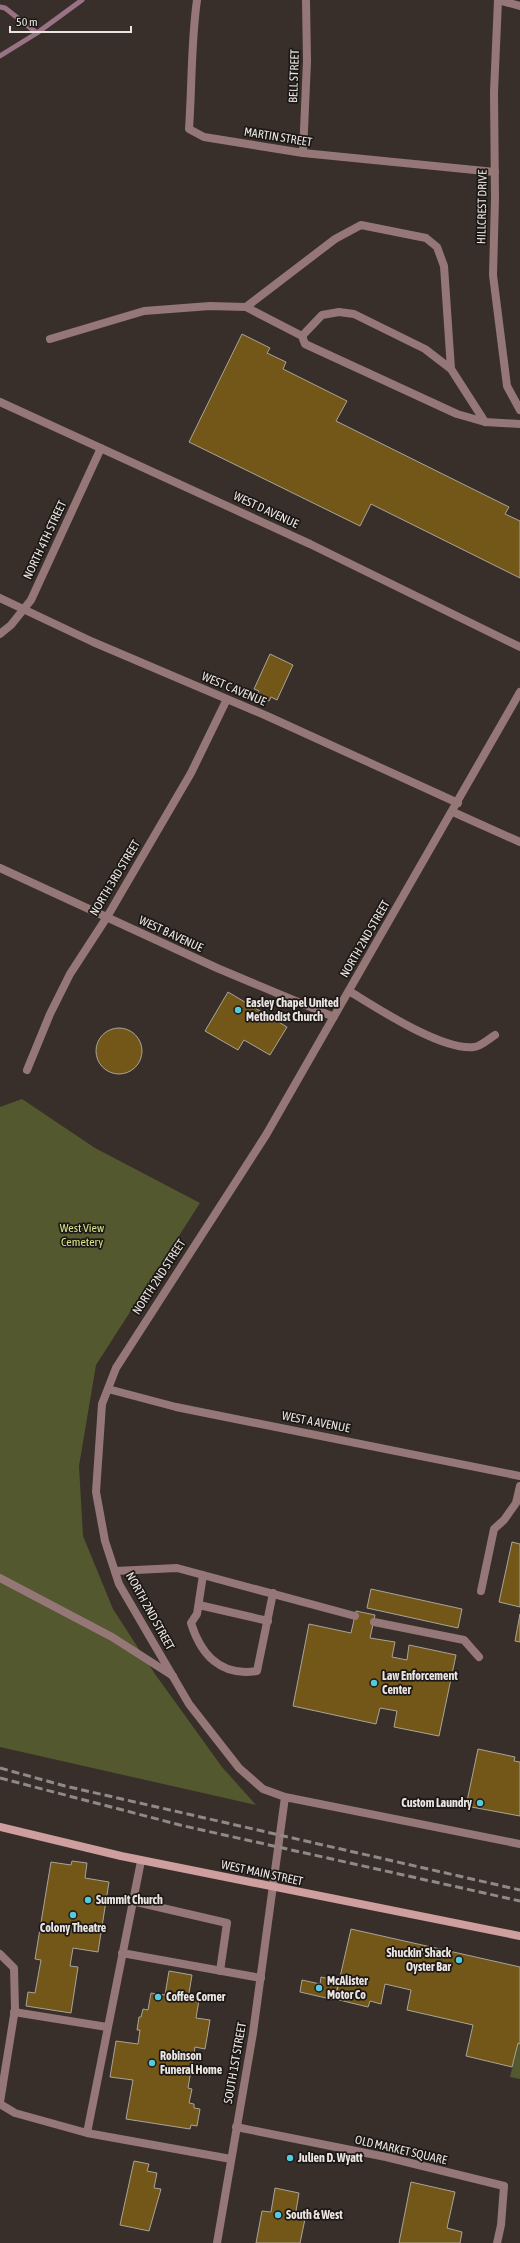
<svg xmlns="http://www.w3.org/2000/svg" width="520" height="2243" font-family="'Asap Condensed',sans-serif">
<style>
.green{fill:#53582e}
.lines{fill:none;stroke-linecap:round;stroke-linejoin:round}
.stream{stroke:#9a7286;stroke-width:5}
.building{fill:#735718;stroke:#a9a499}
.service{stroke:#967777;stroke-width:8}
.minor{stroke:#967777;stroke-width:8}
.tertiary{stroke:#967777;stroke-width:8}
.secondary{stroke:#cf9e9e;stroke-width:8}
.rail{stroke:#908985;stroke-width:3;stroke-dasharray:8 4;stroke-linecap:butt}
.poi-dot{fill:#54cade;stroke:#1c1816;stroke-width:1.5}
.labels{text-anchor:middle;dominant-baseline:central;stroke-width:3.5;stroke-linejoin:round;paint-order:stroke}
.street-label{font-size:12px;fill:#ebe5e2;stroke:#1c1816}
.poi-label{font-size:12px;font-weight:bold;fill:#ebe5e2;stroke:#1c1816;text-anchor:start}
.park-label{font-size:12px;fill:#d9e58a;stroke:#1c1816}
</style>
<rect width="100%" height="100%" fill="#382f2a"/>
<!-- green -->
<path class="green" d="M22,1099l73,49 105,55 -104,162 -17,101 4,70 30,73 42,65 67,93 34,38 -256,-58v-640z
M518,2043l2,1v35l-10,-2z"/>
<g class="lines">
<!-- stream -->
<path class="stream" d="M0,7l5,1 32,25
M0,56l37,-23 45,-33"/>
</g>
<!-- building -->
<path class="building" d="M242,334l28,14 -3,5 19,9 -3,7 64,32 -11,20 173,86 -4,7 15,7v57l-149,-74 -11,22 -171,-84z
M270,654l23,11 -16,35 -6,-3 -2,4 -12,-6 2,-4 -5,-2z
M228,992l59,35 -17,28 -26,-15 -6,10 -33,-19z
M96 1051a23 23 0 1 1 46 0a23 23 0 1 1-46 0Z
M512,1542l8,2v63l-21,-5z
M371,1589l91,20 -4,19 -91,-20z
M356,1611l19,4 -5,23 25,4 -3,15 15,3 2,-15 47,10 -17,81 -45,-9 3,-16 -17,-3 -4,16 -83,-18 16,-82 42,9z
M520,1614v28l-5,-1z
M478,1749l37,8 -1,4 6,1v54l-54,-10z
M72,1861l15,2 -2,15 24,4 -11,70 -25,-4 -3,18 8,1 -7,46 -45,-7 2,-14 7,1 6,-33 -6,-1 16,-97 20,3z
M351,1929l169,38v77l-2,-1 -6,24 -46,-11 7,-31 -66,-15 4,-20 -26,-6 -4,20 -11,-3 -2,6 -33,-8z
M169,1971l23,4 -4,24 11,1 -3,18 14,2 -5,29 -10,-2 -7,41 4,1 -3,14 5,1v4l6,1 -3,17 -6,-1 -1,4 -64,-10 7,-39 -23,-3 6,-36 22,3 2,-14h-3l2,-13h2l2,-8 5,1 3,-17 14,2z
M321,1977l18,4 -4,19 -35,-8 2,-12 18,4z
M134,2161l15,3 -2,7 10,2 -3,15 7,1 -12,42 -29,-6z
M411,2182l44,10 -8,36 15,4 -2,11h-61z
M275,2188l24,5 -4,24 10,2 -5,24h-44l6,-32 9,1z"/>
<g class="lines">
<!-- service -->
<path class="service" d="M246,307l89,-68 26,-14 65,13 11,9 7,19 7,103
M50,339l94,-28 66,-5 36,1 56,29
M485,422l-34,-53 -26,-20 -71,-35 -15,-2 -17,3 -20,21 3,8 152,70 28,8 35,2
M349,991c28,17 93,60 125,56 6,0 15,-8 21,-12
M115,1571l62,-3 178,48
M203,1575l-6,39 -6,9c10,32 30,54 66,48l16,-78
M0,1578l112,59 61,39
M481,1591l13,-62 10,-9 12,-17 4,-17
M199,1605l69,16
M374,1622l90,18 15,17
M141,1861l-54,272 144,26
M132,1901l95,22 -7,48
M122,1953l139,25
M0,1954l14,14 1,41 -15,93
M14,2012l93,15
M0,2104l15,9 72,20"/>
<!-- minor -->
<path class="minor" d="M197,0c-6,42 -5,86 -8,129l15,8 99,16 192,19
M498,0l22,6
M303,153l4,-92 -1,-61
M0,402l310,142 210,103
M0,598l93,44 174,74 191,87
M0,634l11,-9 20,-25 70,-152
M520,692l-254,443 -150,233 -14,36 -6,88 9,49 14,43 70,120 50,64 24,21 22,8 235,47
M453,812l67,30
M0,868l217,100 117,49
M27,1070l23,-56 20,-40 37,-57 84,-144 36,-74
M108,1389l68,18 344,69
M236,2127l150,30 118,29 -3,39 -4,18
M217,2243l36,-210 32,-236"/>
<!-- tertiary -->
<path class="tertiary" d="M498,0l-4,92 1,107 -2,76 14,111 13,24"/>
<!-- secondary -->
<path class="secondary" d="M0,1827l121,29 399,80"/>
<!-- rail -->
<path class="rail" d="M0,1768l65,18 455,104
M0,1778l184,48 336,75"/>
</g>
<!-- markers -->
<g class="poi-dot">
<circle cx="238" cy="1010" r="4"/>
<circle cx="374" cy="1683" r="4"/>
<circle cx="480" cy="1803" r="4"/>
<circle cx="88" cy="1900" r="4"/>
<circle cx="73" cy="1915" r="4"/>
<circle cx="459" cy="1960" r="4"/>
<circle cx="319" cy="1988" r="4"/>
<circle cx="158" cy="1997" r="4"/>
<circle cx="152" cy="2063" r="4"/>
<circle cx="290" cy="2158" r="4"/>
<circle cx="278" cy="2215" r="4"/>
</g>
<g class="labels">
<!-- street labels -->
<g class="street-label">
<text transform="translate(294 76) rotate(-88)">BELL STREET</text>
<text transform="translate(278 137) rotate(9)">MARTIN STREET</text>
<text transform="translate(482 207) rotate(-89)">HILLCREST DRIVE</text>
<text transform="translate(266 510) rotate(25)">WEST D AVENUE</text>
<text transform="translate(45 540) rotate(-65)">NORTH 4TH STREET</text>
<text transform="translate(234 689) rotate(23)">WEST C AVENUE</text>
<text transform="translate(115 878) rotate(-59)">NORTH 3RD STREET</text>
<text transform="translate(171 934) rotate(25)">WEST B AVENUE</text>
<text transform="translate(365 939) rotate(-60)">NORTH 2ND STREET</text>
<text transform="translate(159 1277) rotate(-57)">NORTH 2ND STREET</text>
<text transform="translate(316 1422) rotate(11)">WEST A AVENUE</text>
<text transform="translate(150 1611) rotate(61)">NORTH 2ND STREET</text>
<text transform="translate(262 1873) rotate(12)">WEST MAIN STREET</text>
<text transform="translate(235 2063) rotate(-80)">SOUTH 1ST STREET</text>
<text transform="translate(401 2150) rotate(13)">OLD MARKET SQUARE</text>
</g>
<!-- poi labels -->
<g class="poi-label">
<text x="246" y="1003">Easley Chapel United<tspan x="246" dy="14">Methodist Church</tspan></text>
<text x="382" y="1676">Law Enforcement<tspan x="382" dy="14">Center</tspan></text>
<text x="472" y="1803" text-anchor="end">Custom Laundry</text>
<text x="96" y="1900">Summit Church</text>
<text x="73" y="1928" text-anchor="middle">Colony Theatre</text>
<text x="451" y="1953" text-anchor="end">Shuckin' Shack<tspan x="451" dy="14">Oyster Bar</tspan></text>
<text x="327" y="1981">McAlister<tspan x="327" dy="14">Motor Co</tspan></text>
<text x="166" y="1997">Coffee Corner</text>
<text x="160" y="2056">Robinson<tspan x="160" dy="14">Funeral Home</tspan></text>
<text x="298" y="2158">Julien D. Wyatt</text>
<text x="286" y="2215">South &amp; West</text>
</g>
<!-- park labels -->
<g class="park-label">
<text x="82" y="1228">West View<tspan x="82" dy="14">Cemetery</tspan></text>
</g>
</g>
<!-- scale -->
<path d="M10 26v6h121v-6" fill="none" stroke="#ebe5e2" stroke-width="2"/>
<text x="16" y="26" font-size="12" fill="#ebe5e2" stroke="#1c1816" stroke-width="3" paint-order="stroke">50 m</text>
</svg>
